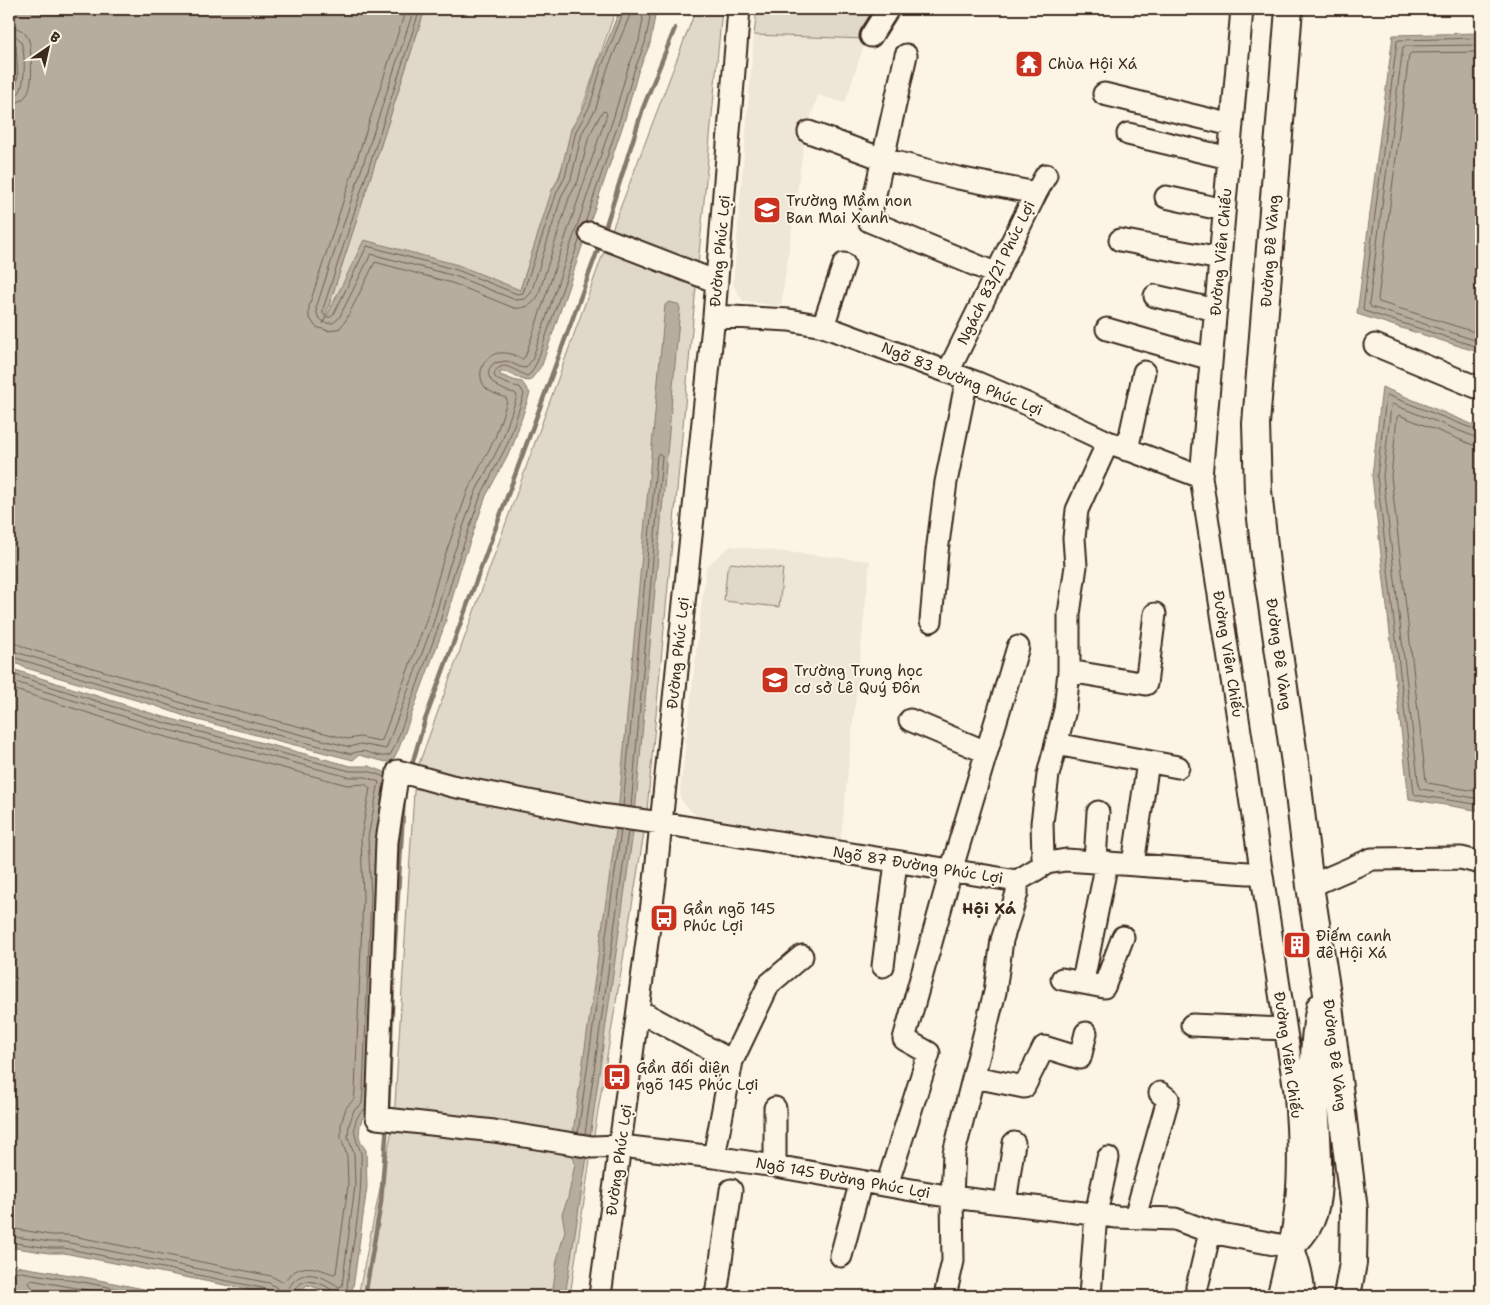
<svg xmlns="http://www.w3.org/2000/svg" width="1490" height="1305" font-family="'Shantell Sans',sans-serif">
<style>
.built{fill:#eee6d6}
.green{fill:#e0d8c8;stroke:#8e8173}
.water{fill:#b7ad9e;stroke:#85796b}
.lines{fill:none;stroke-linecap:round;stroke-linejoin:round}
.shore{stroke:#6d5e51;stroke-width:1}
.stream{stroke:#85796b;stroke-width:4.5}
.minor-casing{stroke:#3b2a1e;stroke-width:25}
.major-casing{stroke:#3b2a1e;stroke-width:30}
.minor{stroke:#fcf5e5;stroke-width:21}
.major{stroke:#fcf5e5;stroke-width:26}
.labels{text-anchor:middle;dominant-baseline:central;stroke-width:4;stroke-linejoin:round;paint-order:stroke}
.poi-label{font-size:15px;fill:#3b2a1e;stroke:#fcf5e5;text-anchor:start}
.street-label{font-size:15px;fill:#3b2a1e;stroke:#fcf5e5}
.neighbourhood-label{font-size:16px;font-weight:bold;fill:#3b2a1e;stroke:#fcf5e5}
</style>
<rect width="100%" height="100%" fill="#fcf5e5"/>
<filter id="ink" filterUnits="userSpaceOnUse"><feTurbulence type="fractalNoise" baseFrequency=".02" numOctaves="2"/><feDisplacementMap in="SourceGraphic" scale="10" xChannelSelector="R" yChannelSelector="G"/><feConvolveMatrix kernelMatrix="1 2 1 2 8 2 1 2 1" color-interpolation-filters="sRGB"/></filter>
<g filter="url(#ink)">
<!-- built -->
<path class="built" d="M754,35l112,4 -21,64 -27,-8 -13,40 -24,171 -38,-5 -10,-16z
M730,546l140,15 -30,286 -135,-26 -14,-10 -10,-11 -1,-7 26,-226z"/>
<!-- green -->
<path class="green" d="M425,9h191l-96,281 -199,39z
M696,9h26l-76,812 -54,326 -22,149h-212l36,-176 21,-345 193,-535z
M757,9h127l-18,30 -112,-4z
M731,563l52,6 -4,38 -55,-6 3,-32z"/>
<!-- water -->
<path class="water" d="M9,9h416l-102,315 41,-84 94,25 62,25 32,-100 8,-14 11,-47 14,-24 12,-38 23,-58h30l5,7 -5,28 -12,28 -13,47 -83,246 -12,16c-11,0 -19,-10 -30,-9v3c8,2 13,6 22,7l8,11 -17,52 -27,51 -26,74 -16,57 -45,121 -6,12 -7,2 -27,-7 -6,5 -163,-42 -37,-13 -127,-37 -17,-8v-561l4,-23z
M1481,33v320l-124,-39 36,-279z
M669,302l9,2 2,4 -46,517 -44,313 -25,158h-13l5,-36 8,-29 -3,-17 6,-16 7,-34 -3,-11v-14l45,-315 48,-519z
M1382,387l99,41v383l-72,-12 -37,-323z
M9,668l151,48 191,50h18l23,9 -19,335 -10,7 -3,8 -1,10 2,8 5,7 1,37 -13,94 -3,15h-19l-12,-7 -13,-4 -11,11h-16l-216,-43h-15l-40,-6z
M9,1265l80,13 89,18h-149l-15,-4 1,2 8,2h-14z"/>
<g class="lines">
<!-- shore -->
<path class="shore" d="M414,9l-98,299 2,9 7,6h8l6,-5 32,-64 84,22 61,24 9,-1 6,-6 31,-98 9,-16 11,-46 14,-25 11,-38 23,-55 1,-6
M420,9l-97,300v5l4,3h4l3,-3 33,-68 90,24 60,24 6,-1 34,-101 8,-15 11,-46 14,-25 11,-38 24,-59
M9,27c7,0 13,2 17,8 5,6 4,15 5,23 1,18 3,45 -22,46
M9,34c4,1 7,1 10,5 7,7 7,46 0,54 -3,3 -6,4 -10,4
M1481,38l-82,2 -2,1 -34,268 1,2 117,37
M9,41l4,1 3,4 2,30 -3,12 -6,3
M1481,45l-76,1 -2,1 -34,257 2,3 110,35
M1481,52l-70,1 -2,2 -31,244 1,3 102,32
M585,223l35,-105 14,-47 11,-28 5,-25 -3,-9
M1481,432l-94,-37 -1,2 -9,79 37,317 2,2 65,10
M1481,438l-6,-1 -83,-33 -1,2 -8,70 36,312 2,1 60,10
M1481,446l-8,-1 -74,-30 -2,2 -6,59 35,305 2,2 53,9
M9,642l8,2 15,6 126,37 37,13 153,39 12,-2 20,4 2,-1 44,-119 16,-57 26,-74 27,-52 12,-37 -1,-3c-7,-3 -16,-5 -21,-11 -10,-13 -1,-32 14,-34 9,-1 16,2 23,6l3,-2 82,-243 -2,-3 -3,1 -13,24 -11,45 -9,17 -31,98c-5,9 -13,13 -24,12l-62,-25 -77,-21 -29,58 -6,8 -11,3 -13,-4 -7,-10v-11l97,-297
M9,650l147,44 37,13 157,40 10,-3 26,5 47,-125 16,-57 26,-74 27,-52 15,-45 -2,-3c-14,-2 -37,-15 -21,-30l13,-2 13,6 6,1 6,-8 82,-244 14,-48 11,-27 4,-22 -2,-10
M9,656l145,44 37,13 160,41c17,-8 24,6 39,1l5,-9 44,-121 16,-56 26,-74 27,-52 16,-49 -4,-7c-5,0 -19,-5 -23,-8 -7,-5 1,-13 8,-13 5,1 16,7 22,10l4,-3 6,-11 43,-124
M9,673l149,48 192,50h18l17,6
M9,680l148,47 192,50h17l13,5 -11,55 3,59 -8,195 -1,13 -8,6 -5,15 -1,12 6,17 1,32 -12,93 -1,7 -3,1c-13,-9 -33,-20 -46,-5 -4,5 -6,8 -7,14
M9,688l146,46 192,51 18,-1 5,4 -9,49 2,60 -8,194 -1,8 -8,9 -5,16v14l6,18 1,30 -12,87 -3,1c-15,-6 -29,-11 -42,0 -4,3 -5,6 -9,8l-11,-6 -203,-41h-17l-42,-7
M623,806l34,-350 2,-3 3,3 -31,351
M578,1133l43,-303
M585,1134l43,-303
M9,1236l41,6h15l204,41 7,4 3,9
M9,1242l40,6h15l203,41 5,3v4
M9,1270l79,13 65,13
M35,1296l-1,-6 -5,-7 2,-3 91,16
M293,1296c0,-7 7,-14 14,-15 10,1 26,5 28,15
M346,1296c4,-43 16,-86 15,-130 0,-5 1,-12 -1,-16 -6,-14 -10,-31 5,-41"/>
<!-- stream -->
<path class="stream" d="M604,232l39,-124 32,-80
M411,768l14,-48 175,-476
M388,1114l6,-156 10,-161
M365,1296l16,-94 6,-78"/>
<defs>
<path id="minor" d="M1242,9l-41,468 94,614c3,34 5,69 2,103 -2,35 -11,69 -19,102
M871,36l17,-27
M906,55l-37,166 128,53
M1104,94l128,31
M809,132l74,27 75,19 78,15
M1128,134l101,24
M1166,197l58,13
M590,233l127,49
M1120,240l100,19
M1155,296l61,14
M714,316l75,4 34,6 152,56 52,22 81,38 93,35
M823,326l21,-62
M1107,329l104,30
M1375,345l106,44
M948,372l88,-179 10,-18
M1127,450l17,-78
M931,621l6,-69 9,-70 21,-103
M1069,671l77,13 9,-70
M910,720l76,32
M1056,744l122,23
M1095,861l3,-49
M1047,863l-4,-5 -1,-35 6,-48 17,-65 4,-39v-57l7,-48 -2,-28 3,-28 31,-68
M1133,864l15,-102
M1261,872l-13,1 -182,-13 -19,3 -30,18 -356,-58 -61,-8 -148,-29 -54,-15 -11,70 -10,277 117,13 98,16 29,-1 93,11 61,9 177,31 165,20 58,2 35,13 80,15
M1310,886l62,-27 89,-1 20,5
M883,966l13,-104
M1062,979l42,8 19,-50
M1083,981l24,-119
M638,1010l94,51
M1192,1025l93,4
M974,1077l50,10 20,-40 36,11 6,-25
M775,1108v58
M714,1157l18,-96 37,-77 33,-28
M887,1185l42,-132 -25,-14 47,-168 67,-224
M1005,1203l9,-60
M1135,1217l33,-118 -8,-6
M841,1256l20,-75
M1197,1287l13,-55
M600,1296l55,-415 59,-565 25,-307
M716,1296l15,-106
M945,1296l8,-35 -1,-64 2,-44 41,-161 7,-52 15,-47v-12
M1090,1296l6,-82 12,-56"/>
<path id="major" d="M1289,9l-33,415 2,67 8,73 30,206 14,116 19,120 25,204 -1,53 -6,33
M1301,1296c0,-18 -4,-32 -11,-49 8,-8 16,-16 21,-27 10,-23 7,-59 6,-83 -2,-43 -7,-87 3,-130"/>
</defs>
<!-- minor casing -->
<use href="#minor" class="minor-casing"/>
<!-- major casing -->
<use href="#major" class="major-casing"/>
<!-- minor -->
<use href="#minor" class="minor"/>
<!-- major -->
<use href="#major" class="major"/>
</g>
</g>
<!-- icons -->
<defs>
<symbol id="temple-square" viewBox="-11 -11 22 22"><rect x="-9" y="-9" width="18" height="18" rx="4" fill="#c8321e" stroke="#fcf5e5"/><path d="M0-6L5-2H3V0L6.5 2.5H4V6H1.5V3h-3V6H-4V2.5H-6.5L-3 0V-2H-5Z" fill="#fff"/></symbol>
<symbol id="school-square" viewBox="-11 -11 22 22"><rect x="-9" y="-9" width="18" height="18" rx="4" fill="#c8321e" stroke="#fcf5e5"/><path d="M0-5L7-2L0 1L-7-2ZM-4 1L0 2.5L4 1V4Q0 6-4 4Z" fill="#fff"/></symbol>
<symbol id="bus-square" viewBox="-11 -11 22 22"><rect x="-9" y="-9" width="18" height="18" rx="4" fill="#c8321e" stroke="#fcf5e5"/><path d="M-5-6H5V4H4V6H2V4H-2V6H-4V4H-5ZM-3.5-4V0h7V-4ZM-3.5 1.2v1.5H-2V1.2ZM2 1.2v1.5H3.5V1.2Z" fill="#fff"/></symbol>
<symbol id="building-square" viewBox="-11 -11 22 22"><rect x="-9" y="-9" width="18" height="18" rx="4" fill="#c8321e" stroke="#fcf5e5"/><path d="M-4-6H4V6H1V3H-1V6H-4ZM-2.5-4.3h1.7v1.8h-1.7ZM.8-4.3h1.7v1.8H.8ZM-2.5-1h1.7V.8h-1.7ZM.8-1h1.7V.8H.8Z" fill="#fff"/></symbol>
</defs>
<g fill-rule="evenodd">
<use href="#temple-square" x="1013" y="48" width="32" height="32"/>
<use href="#school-square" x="751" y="194" width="32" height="32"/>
<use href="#school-square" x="759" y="664" width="32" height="32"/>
<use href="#bus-square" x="648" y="902" width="32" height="32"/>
<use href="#building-square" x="1281" y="929" width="32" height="32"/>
<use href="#bus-square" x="601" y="1061" width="32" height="32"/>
</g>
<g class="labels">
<!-- poi labels -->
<g class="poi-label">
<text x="1048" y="64">Chùa Hội Xá</text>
<text x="786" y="201">Trường Mầm non<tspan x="786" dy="17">Ban Mai Xanh</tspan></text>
<text x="794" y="671">Trường Trung học<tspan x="794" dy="17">cơ sở Lê Quý Đôn</tspan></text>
<text x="683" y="909">Gần ngõ 145<tspan x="683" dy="17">Phúc Lợi</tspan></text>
<text x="1316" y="936">Điếm canh<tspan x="1316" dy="17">đê Hội Xá</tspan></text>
<text x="636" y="1068">Gần đối diện<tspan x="636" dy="17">ngõ 145 Phúc Lợi</tspan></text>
</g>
<!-- street labels -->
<g class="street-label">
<text transform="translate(720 251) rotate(-85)">Đường Phúc Lợi</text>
<text transform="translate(1270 251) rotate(-86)">Đường Đê Vàng</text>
<text transform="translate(1221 252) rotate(-85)">Đường Viên Chiếu</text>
<text transform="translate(996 273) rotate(-64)">Ngách 83/21 Phúc Lợi</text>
<text transform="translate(962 379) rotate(22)">Ngõ 83 Đường Phúc Lợi</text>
<text transform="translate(678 653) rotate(-84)">Đường Phúc Lợi</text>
<text transform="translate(1228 654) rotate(81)">Đường Viên Chiếu</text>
<text transform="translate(1279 654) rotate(82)">Đường Đê Vàng</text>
<text transform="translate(918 865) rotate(9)">Ngõ 87 Đường Phúc Lợi</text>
<text transform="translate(1288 1055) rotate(82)">Đường Viên Chiếu</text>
<text transform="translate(1335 1055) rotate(83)">Đường Đê Vàng</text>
<text transform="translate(619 1160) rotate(-82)">Đường Phúc Lợi</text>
<text transform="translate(843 1178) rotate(10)">Ngõ 145 Đường Phúc Lợi</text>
</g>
<!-- neighbourhood labels -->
<g class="neighbourhood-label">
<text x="989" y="908">Hội Xá</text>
</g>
</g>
<!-- margin -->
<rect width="1490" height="1305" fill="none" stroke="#fcf5e5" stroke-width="30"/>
<rect x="15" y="15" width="1460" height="1275" fill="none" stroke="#3b2a1e" stroke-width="2" filter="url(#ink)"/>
<!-- north arrow -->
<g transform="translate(48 48) rotate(34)" stroke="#fcf5e5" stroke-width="4" paint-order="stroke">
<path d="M0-4L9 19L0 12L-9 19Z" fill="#3b2a1e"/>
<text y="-8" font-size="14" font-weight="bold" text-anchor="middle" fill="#3b2a1e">B</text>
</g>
</svg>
